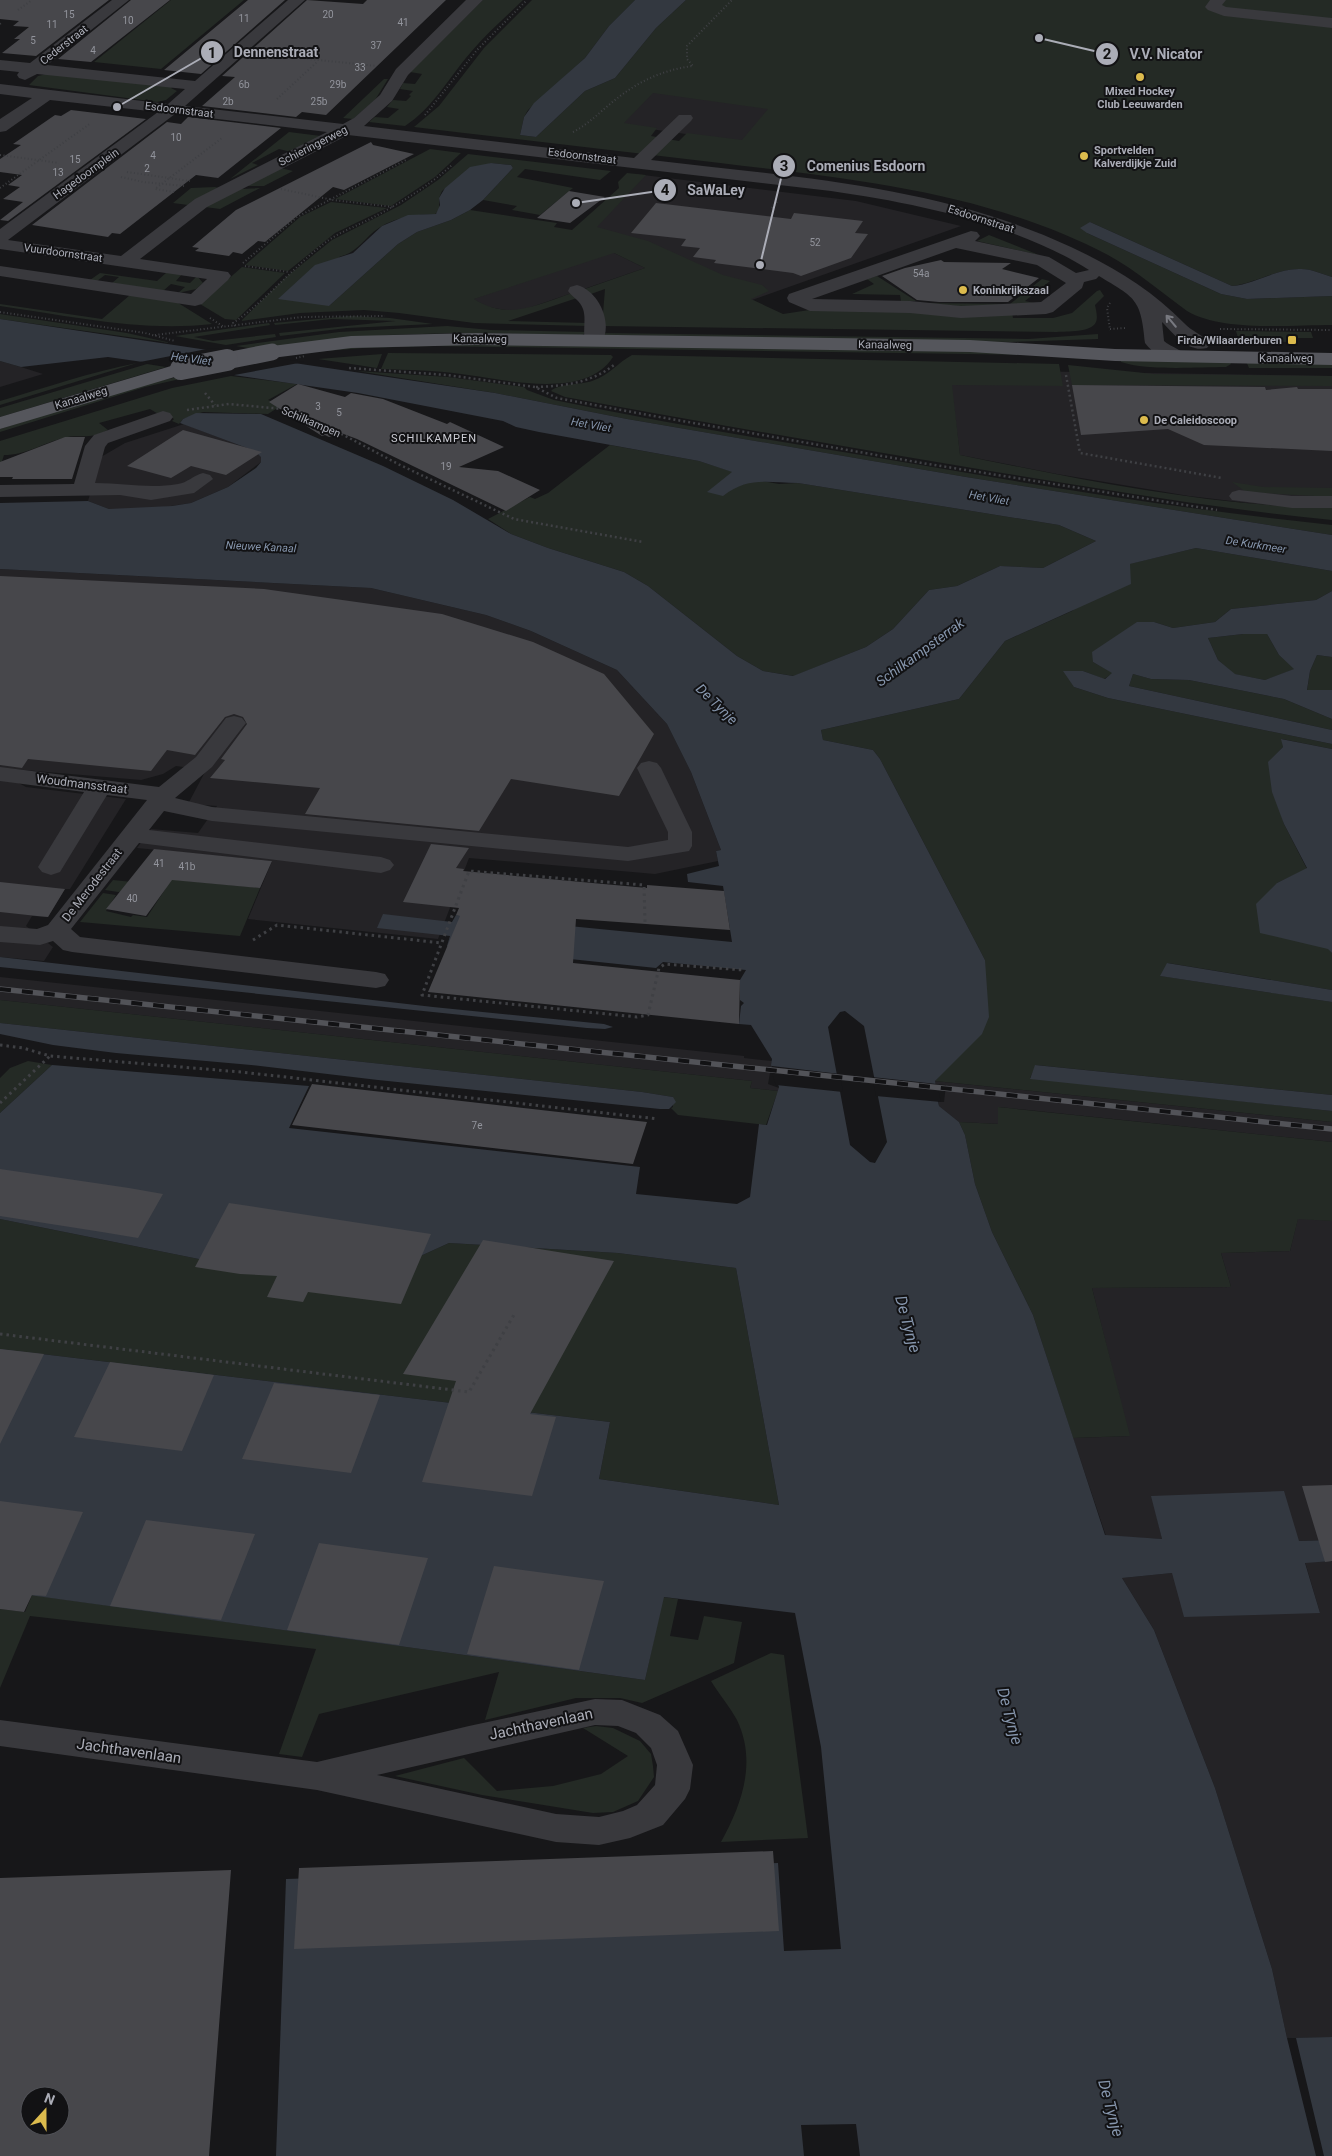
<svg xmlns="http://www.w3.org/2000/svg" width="1332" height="2156" font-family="Roboto,sans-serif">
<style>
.built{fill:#242326}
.green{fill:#242a25;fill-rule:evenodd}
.water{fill:#333840;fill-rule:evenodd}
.pier{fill:#171719}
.building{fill:#47474b;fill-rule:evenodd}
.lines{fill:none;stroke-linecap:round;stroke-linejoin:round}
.path-far2{stroke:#3f4044;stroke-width:2;stroke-dasharray:1 2.5;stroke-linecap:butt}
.path-far1{stroke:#3f4044;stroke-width:2.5;stroke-dasharray:2 3;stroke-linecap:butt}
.path{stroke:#3f4044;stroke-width:3;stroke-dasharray:2.5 4;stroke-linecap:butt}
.minor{fill:#39393d;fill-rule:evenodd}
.major{fill:#55565c;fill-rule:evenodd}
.rail-casing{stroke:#525358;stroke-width:5.5}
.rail{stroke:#121214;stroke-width:4;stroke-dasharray:11;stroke-linecap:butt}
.path-bridge{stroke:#3f4044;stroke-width:2;stroke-dasharray:1 2.5;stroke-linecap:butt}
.major-bridge-far1{stroke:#55565c;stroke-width:17}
.major-bridge{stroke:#55565c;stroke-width:22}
.oneway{stroke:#787980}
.poi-dot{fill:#dcbb4d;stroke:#121214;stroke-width:2}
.labels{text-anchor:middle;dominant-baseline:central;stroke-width:4;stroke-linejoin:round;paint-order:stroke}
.number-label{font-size:10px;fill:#92949c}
.far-street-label{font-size:11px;fill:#abadb7;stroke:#121214}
.far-poi-label{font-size:11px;font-weight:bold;fill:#abadb7;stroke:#121214;text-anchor:start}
.far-water-label{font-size:11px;font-style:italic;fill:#8797ae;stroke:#121214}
.far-neighbourhood-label{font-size:11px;letter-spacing:1px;fill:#cccdd4;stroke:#121214}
.street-label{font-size:12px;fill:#abadb7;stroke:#121214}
.water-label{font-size:14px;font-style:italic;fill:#8797ae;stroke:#121214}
.near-street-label{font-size:15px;fill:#abadb7;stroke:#121214}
.near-water-label{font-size:16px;font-style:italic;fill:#8797ae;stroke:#121214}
.leader{fill:none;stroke:#abadb7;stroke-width:2}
.callout-dot{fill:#abadb7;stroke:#121214;stroke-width:2}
.mark-label{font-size:15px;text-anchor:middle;font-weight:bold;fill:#111}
.callout-label{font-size:14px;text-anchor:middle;font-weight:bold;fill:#abadb7;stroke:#121214;stroke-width:4;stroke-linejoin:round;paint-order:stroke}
</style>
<rect width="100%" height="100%" fill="#171719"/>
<!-- built -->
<path class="built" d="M646,87l133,19 -36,36 -136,-19z
M635,174l221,27 105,25 -209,74 -173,-74z
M610,253h4l31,15 -128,44 -29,-5 -15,-8z
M0,361l21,6 22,7 -43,13z
M949,370l383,6v137l-143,-17 -132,-22 -97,-19z
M184,424l71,27 6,5v6l-33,25 -37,16 -40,6h-42l-21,-8 13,-44 24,-14z
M0,569l371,19 115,27 45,16 86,39 50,54 24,48 30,78 -5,1 2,10 -63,13 -186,-16 -31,81 -190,-20 24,-58 -135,-13 14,-19 47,4 19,-27 -29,-2 18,-34 -30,-4 -13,8 -22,6 -141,-12z
M0,779l13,1 13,7 100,12 -56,90h-5l-17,28 -16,-1 -6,10 27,21 -9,14 -44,-4z
M0,977l744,79v2l28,3 -4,23 11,4 -1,3 -28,-3 2,-7 -752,-81z
M935,1081l397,41v20l-333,-35v17l-40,-2 -20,-16 -1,-4h6l2,-17 -11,-1z
M1298,1218l34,3v319l-33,1 -147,-45 10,43 -56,-3 -33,-98 56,-2 -37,-148 139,-1 -10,-34 69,-2z
M1332,1561v476l-45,1 -15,-69 -57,-181 -61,-158 -32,-52 50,-5 148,40 -15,-51z"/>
<!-- green -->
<path class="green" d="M171,0h73l-83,69 -67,-7z
M483,0h40c-17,17 -36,33 -52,52 -22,25 -37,55 -66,74l-36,-4 6,-5 13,1 11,-9 -12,-2 6,-7 13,1 5,-5 -2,-1 4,-4 -13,-2 3,-6 12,1 7,-10 -12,-2z
M532,0h103l-26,26 -24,32 -57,52 -4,7 -4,18 16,2 49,-46 30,-13 41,-50 30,-28h646v277c-10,-3 -20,-8 -31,-8 -23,-1 -45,14 -69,17l-142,-64 -3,11 134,61 26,5 85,-3v29c-41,0 -110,7 -145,-14 -26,-19 -50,-40 -79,-56 -120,-63 -256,-76 -388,-92 -102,-12 -204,-24 -306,-36l25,-21 45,-58zM653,93l115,16 -26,31 -55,-7 -8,8 -28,-5 6,-8 -33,-5z
M51,73l122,13 -2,2 6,3 -11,9 -9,2 -128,-17 9,-9z
M384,79h4l-13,21 -22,19 -10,-1z
M289,132l32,4 -30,16 -12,-3 -27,14 6,2 -28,14z
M430,149l31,4 -26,24 -44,29 -56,-7z
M468,154l143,17 -11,9 -75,-11 -8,8 56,11 -33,27 -28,-5 5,-4 -34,-6 30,-32 -2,-3 -20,-2 -31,13 -18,15 -3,7v13l-4,3c-25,1 -49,4 -68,24 -9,9 -14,15 -28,19l-10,49 69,-62 19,-12 34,-12 19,-10 87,13 -3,4 18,3 47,-42 -1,-6 9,-9 19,2 -49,52 51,14 75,34 39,10 7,6 -18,8 32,15 33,-5 196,3 1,6h40l19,-5 25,-22 3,-1 4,6 -9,9c1,5 3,12 1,17 -5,11 -29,9 -39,10l-455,-6 3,-37 -14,5 -9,-4 63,-22 -31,-15 -140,46c35,22 62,6 98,-6l8,4 -72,24 80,2v3l-114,-3 -75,-10 -35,-3 -64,3 -59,8 44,-43 47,-38 69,-35 37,-25z
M281,168l12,3 -29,15h-19z
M215,187l4,1 -31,17 -15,-2 18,-15z
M260,188l-40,21 -15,-2 35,-18z
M331,202l56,6 -52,25 -47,38 -43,-6 55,-48z
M989,235l50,20 -62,-14z
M242,267l43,6 -49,47 -11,-1 -25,-15z
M167,272l15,2 -6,7 14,2 7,-7 6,7 -7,6 -18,4 7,-6 -14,-3 -8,7 -51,-8 7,-6 -14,-2 -8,6 -7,-1 10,-7 57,8z
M877,276l39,25h-15l-1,-6 -48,-1 22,-10 -7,-5z
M1042,279l8,2 -25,20 13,3 -56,4 -64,-5 92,1z
M130,295l45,6 37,23c-71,8 -142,-8 -212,-18v-2l102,15z
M0,314l127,19 44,10 -171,-24z
M350,316l40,2 43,6 -86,4 -67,8 -1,-3 117,-12 -64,-2 -57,6 -1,-2z
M269,323l1,2 -76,12 19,4 62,-7 1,3 -50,8 -51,-9z
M447,326l44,4 96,2 -5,3 -127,-2 -67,2 -134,14 -18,-3 103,-14z
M1236,331l75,1 2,6h-23v4l-51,-1z
M601,333l427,6 70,-5v5l-87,3 -407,-7z
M432,343l556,8 113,9 -69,-5 -597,-9 -72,2 -74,6 63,-7z
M388,353l223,2 2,2c-28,44 -110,22 -152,17 -26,-4 -53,-4 -80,-5z
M382,354l-5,14 -59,-9z
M632,355l427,9 4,22 -111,-1 8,70c123,25 247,51 372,53v12c-113,-11 -224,-30 -336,-48 -144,-24 -288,-49 -431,-75l-14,-6c8,-8 29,-6 41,-10 18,-6 25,-18 40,-26z
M1121,358l109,3 1,3 -5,3c-28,0 -79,4 -105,-5z
M1246,361h86v7h-83z
M137,363l-137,42v-4c45,-13 90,-29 137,-38z
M147,364l19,3 -166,50v-9z
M1068,365l86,9 178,2v10l-260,-1z
M357,371l91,6 76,10 3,3 27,10c114,24 229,42 343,61 145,25 289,49 435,64v10l-366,-58 -339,-58 -132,-26z
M206,373l-61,14 -145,45v-3c67,-21 136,-48 206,-56z
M231,376l66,8 -29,16 14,5 -14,9 -65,-2 -20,7 -4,5 -7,-3 2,-2 -9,-6 -5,2 -10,-6 -51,14 9,7c-21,11 -28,3 -45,8 -22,6 -37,17 -59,17l-4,13v-27l172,-53z
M610,445l89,16 34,11 4,14 20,-6 22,4 19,-1 261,42 37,16 -53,27 -43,-2 -43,20 -28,4 -36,39 -27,18 -72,29 -31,-5 -26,-15 -89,-70 -24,-14 -76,-24 -37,-14 -23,-15 42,-22 5,2 13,-6z
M1232,482l31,5 69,1v9l-86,-5z
M1196,548l136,23v20l-16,9 -85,9 -16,13 -42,6 -19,-6 -61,40 20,11 -9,6 -21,-8 -9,16 34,11 224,46v5l-50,-10 1,8 -14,15 15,62 23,45 -30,14 55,70v37l-164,-27 -7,13 171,26v93l-296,-30 -6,13 302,33v11l-397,-41 9,-11 41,-110 -105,-201 -7,-9 -50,-10 -2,-10 138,-31 46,-58 67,-30 57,-47z
M1243,634h24l12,21 16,14 -30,11 -31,-6 -16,-14 -10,-22z
M1317,655l15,2v33l-25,1 3,-20z
M1133,674l18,5 38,1 95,19 48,20v11l-203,-44z
M156,878l104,10 -20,48 -160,-14 23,-29 13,2 -10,16 25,6 2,-2 14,2 19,-29 -48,4 -13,-2 8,-10 39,4z
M0,1000l752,81 -2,7 28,3 -12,34 -88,-10 -7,-7 2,-1v-10l-31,-5 -642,-69z
M28,1061l24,4 -52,48v-35l10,-10z
M998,1107l334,35v79l-34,-2 -8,32 -69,2 10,34 -139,1 38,148 -57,2 -40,-123 -41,-83 -17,-48 -10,-49 -6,-13 39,2z
M0,1219l348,70 101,-46 169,10 118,15 43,237 -180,-26 11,-57 -610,-73z
M32,1595l613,85 18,-83 15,2 -8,37 28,4 6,-24 38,6 -8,41 -92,40 -22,-5h-44l-91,22 14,-48 -180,42 -17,43 -23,-3 37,-105 -286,-33 -30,72v-79l25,3z
M771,1653l13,2 24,183 -87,4c21,-38 36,-80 16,-122 -7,-13 -18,-26 -26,-39z
M596,1726l17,2 27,13 11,13 2,12 1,11 -16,24 -25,11 -20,1 -111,-18 -87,-19 69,-18 33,33 56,-5 48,-12 27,-18 -45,-28z"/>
<!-- water -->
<path class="water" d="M635,0h51l-30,28 -41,50 -30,13 -49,46 -16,-2 4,-18 10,-14 51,-45 24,-32z
M491,163l20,2 2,3 -30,32 -13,10 -19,10 -34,12 -19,12 -69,62 -51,-7 37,-34 38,-12 29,-27 26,-11 28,-1 4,-9 -1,-7 6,-10 25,-21z
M1090,222l142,64c24,-2 45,-18 69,-17 11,0 21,5 31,8v19l-85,3 -26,-5 -134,-61 -7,-5z
M0,319l495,74 132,26 339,58 366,58v36l-136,-23 -66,16 1,20 -126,57 -46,58 -138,31 2,10 50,10 7,9 105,201 4,57 -7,17 -47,47 3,21 1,4 20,16 6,13 10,49 17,48 41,83 72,220 57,4 -11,-43 133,-5 15,50 33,-1v21l-27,2 15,50 -136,4 -12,-44 -50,5 32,52 61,158 57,181 15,69 45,-1v119h-472l-4,-32 -55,1 3,31h-528l10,-277 492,-16 6,88 57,-2 -20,-202 -26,-134 -131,-16 -19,83 -645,-89v-242l610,73 -11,57 180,26 -43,-237 -118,-15 -169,-10 -101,46 -348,-70v-106l52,-48 257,21 -20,42 351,39 -4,27 101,10 13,-7 9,-73 8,1 12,-38 -8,-22 1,-6 -21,-34 -12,-1 2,-18 3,-3 -4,-3v-20l6,-10 -83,-8 -7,6 -209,-22 3,-10 -73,-8 6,-14 69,8 4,-7 276,27 -9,-56 -35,-4 -1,-8 32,-8 -3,-15 5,-1 -30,-78 -24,-48 -50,-54 -86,-39 -45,-16 -115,-27 -371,-19v-66l88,-2 21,8 63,-3 19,-3 37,-16 28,-19 5,-6v-5l-6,-6 -75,-28 3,-4 13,-6 65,1 122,52 70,34 58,34 37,14 76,24 24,14 89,70 26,15 30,5 73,-29 27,-18 36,-39 28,-4 43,-20 43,2 53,-27 -37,-16 -261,-42c-30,0 -49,-7 -75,13l-16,-4 25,-20 -33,-11 -160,-29 -23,-5 -13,-6 -145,-28 -250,-36 -87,10 -21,-6zM845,1011l19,15 23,116 -12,21 -5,-1 -20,-17 -22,-118 12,-15z
M1332,591v66l-15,-2 -7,16 -3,19h25v29l-48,-20 -95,-19 -38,-1 -18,-5 -4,12 203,44v14l-224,-46 -34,-11 -11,-16h20l22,8 7,-6 -19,-11 -1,-10 45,-30h17l19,6 42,-6 16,-13 85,-9zM1243,634h24l12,21 15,14 -29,11 -30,-6 -17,-14 -10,-22z
M1281,739l51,10v204l-4,-4 -68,-16 -4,-29 21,-21 30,-15 -23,-44 -12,-32 -4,-30 15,-15z
M0,957l433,50 171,17 9,3 -8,2 -18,-1 -587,-61z
M1167,963l165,27v12l-172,-26z
M0,1023l642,69 31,5 3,5 -7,7h-9l-282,-29 -127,-15 -135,-12 -63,-8 -53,-11z
M1035,1065l297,30v16l-302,-32z"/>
<!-- pier -->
<path class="pier" d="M212,348l92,14 -75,14 -89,-14z
M772,1066l68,8 3,18 -67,-7 -5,-14z
M872,1077l65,7 4,18 -65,-6z
M1287,2038h9l28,118h-8z"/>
<!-- building -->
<path class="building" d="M0,0h109l-73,56 -34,-3 18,-14h-6l15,-12 -16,-1 6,-5 -19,-2z
M131,0h39l-79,62 -33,-3z
M248,0h37l-84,74 -37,-4z
M307,0l56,4 4,-4h79l-120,115 -24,-3 -6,5 -94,-11 33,-29 -13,-1z
M71,110l75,9 -138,102 -8,-1 23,-18 -20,-3 17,-12 -12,-2 14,-10 -22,-3v-13l21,-14 -8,-1 42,-29 6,1z
M188,117l93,11 -63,50 -22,-3 -76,59 -8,-1 -4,4 -76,-12 135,-103 14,2z
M371,142l2,3 41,9 -70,36 -11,-3 -68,55 -7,-1 -16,13 -9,-2 -4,4 -34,-5 4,-3 -7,-1 44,-37z
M569,191l36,6 -35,26 -33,-5z
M656,203l135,16 3,-6 69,8 -8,12 13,1 -17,24 -50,18 -8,-3 -79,-10 2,-3 -23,-3 7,-9 -19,-2 5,-7 -55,-6z
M941,260l3,2 67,1 -9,6 37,9 -31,24h-69l-22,-2 -35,-24 23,-8z
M298,384l47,13 6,-4 32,6 64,25 3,-2 54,25 -45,20 39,4 42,19 -34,21 -149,-72 -16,-6 -12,4 -4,-2 -3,1 -53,-34z
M1072,385l193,2 1,3 31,-3 1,2h34v62l-128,-6 -36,-16 -87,6z
M183,430l79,22 -36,23 -35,-9 -20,12 -44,-12z
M65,437h20l-13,42h-60l1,-2h-13v-15z
M0,576l264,13 178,25 91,28 71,32 50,60 -35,62 -108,-17 -32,52 -174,-17 15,-26 -110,-10 15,-18 -4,-1 26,-35 -4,-7 -9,-3 -9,3 -30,38 -28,-5 -16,21 -123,-12 -6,9 -22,-3z
M431,844l38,4 -13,20 8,1 -1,2 184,17v-3l77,6 6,39 -154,-11 -3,44 167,17 -1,44 -311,-32 32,-76 -4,-1 3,-7 -56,-6z
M154,849l88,9 30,3 -12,27 -88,-8 -26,36 -40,-7z
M0,882l65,7 -17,28 -11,-1 -37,-4z
M312,1084l335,38 -14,42 -341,-39z
M0,1169l129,19 34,6 -25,44 -36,-6 -102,-16z
M229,1203l46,7 156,24 -30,70 -93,-12 -5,10 -36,-5 10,-21 -37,-2 -45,-7z
M483,1240l131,21 -84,153 26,3 -24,79 -110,-14 34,-101 -53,-7z
M0,1349l44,5 -44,90z
M110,1362l104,13 -32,76 -108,-14z
M274,1383l106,12 -29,78 -109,-14z
M1332,1485v76l-7,1 -23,-76z
M0,1501l83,11 -37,84 -14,-1 -8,17 -24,-3z
M146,1520l109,14 -34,86 -111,-14z
M319,1543l109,15 -29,87 -112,-15z
M494,1566l110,15 -25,89 -112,-16z
M773,1851l6,80 -485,18 5,-81z
M231,1870l-22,286h-209v-278zM30,2096h30v30h-30z"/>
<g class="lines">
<!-- path-far2 -->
<path class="path-far2" d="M18,10l14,-10
M0,24l2,-2
M269,55l108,11
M277,99l41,-38
M425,115l52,-65 50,-50
M573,132c14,-7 25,-18 37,-28 25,-21 51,-34 83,-38l-6,-7v-13l45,-46
M0,155l59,8
M127,172l63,9
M121,177l22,5 41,4
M0,188l91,-65
M281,189l52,11 60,7
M174,192l-19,-3 67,-51
M772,208l5,-6
M243,263l54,-46 109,-57
M245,266l44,6
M1110,303l-3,5 3,22
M0,312l145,21 30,8
M210,318l14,9
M235,326l-2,-3c34,-23 60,-56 93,-81 12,-9 30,-16 44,-23 29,-15 59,-33 83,-55
M1110,329l16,-1
M1220,329l112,1
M155,335l147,-18 83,-1"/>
<!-- path-far1 -->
<path class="path-far1" d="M349,368l98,7 88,12 22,11 91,17 274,48 295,47
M1066,375l14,78 142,25
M536,387c28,-1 55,-4 78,-22
M205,393l10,12
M187,410l42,-6 54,5 53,22 64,34 114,54 129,23"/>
<!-- path -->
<path class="path" d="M645,922l-1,-37 -175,-14 -47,124 215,22 11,-2 11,-47 6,-4 78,6
M253,940l24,-15 165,18
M0,1045l23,3 27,8 191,16 417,47
M0,1103l50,-47
M0,1334l469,58 46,-79"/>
<!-- minor -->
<path class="minor" d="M112,0h17l-82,65 148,16 93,-81h17l-120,106 158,18 11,-6 26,-23 16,-26 70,-69h17l-75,75 -16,26 -28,25 270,32 45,-43h12l2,3 -2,3 -40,39c143,17 288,25 420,87 41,19 81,43 113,76 7,8 20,12 26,21l-3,4c-19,5 -33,-14 -45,-26l2,19c7,6 20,10 25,16l-3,4c-15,4 -32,-6 -41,-18 -4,-45 -10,-45 -46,-67l-3,3 -12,3 -2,6 -29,24 -7,2 -85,4 -51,-5 -100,-2 -21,-9 -2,-4 2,-4 182,-63 6,1 3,4 -5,5 74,16 27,16 13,-3c-72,-46 -174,-67 -258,-79l-483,-56 -141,72 -67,52 88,13 3,4 -3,4 -26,24 -7,2 -195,-30v-10l191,28 16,-15 -207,-30v-20l158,-117 -108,-12 -44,31 -6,1v-13l32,-21 -32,-4v-10l168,20 17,-15 -148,-15 -12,6 -6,-2 -2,-3 2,-3 -19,-2v-10l30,3zM175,114l152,18 -132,67 -74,57 -113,-16zM956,248l81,17 29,18 -25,19 -80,4 -51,-5 -98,-2z
M1210,0h16l-4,5 4,2 106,11v10l-108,-12 -16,-6 -3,-3z
M577,285c22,6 37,39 24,59h-14c-6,-9 0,-24 -4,-35 -3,-9 -10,-11 -15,-18l2,-4z
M163,411l7,2 3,4 -3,4 -62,22 -3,4 -10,36c30,0 53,6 83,1 9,-1 16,-9 25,-11l7,2 3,4 -19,14 -43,7 -31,-5 -120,2v-12l74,-1 11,-38 9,-11z
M1239,490l53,6h40v12h-40l-60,-8 -3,-4 3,-4z
M234,716l8,2 4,5 -4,5 -30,39 -37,31 37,9 416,40 40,-7v-8l-31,-64 4,-5 8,-2 8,2 4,5 31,64v14l-3,5 -61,10 -416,-40 -48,-10 -15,19 232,27 9,3 4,5 -4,5 -9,3 -242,-30 -68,86 9,8 296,35 9,2 4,6 -4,6 -9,2 -304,-36 -9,-2 -10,-9 -13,4 -40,-3v-16l37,3 11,-4 99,-125 -40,-5 -47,77 -9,3 -9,-3 -4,-5 46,-75 -84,-11v-14l159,20 37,-30 30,-39z
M595,1699l27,1 38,15 18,16 15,34 -3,24 -5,10 -22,26 -33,13 -31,7 -43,-3 -239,-52 -317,-44v-26l317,42 152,-36zM595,1725l23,1 18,7 15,15 6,17 -2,20 -18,20 -14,6 -24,6 -43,-3 -179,-39z"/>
<!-- major -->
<path class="major" d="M476,333l494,7 145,9 217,4v12l-217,-4 -145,-9 -494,-7 -125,3 -79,10 -7,-2 -3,-4 3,-4 7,-2 79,-10z
M181,363l7,2 3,4 -3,4 -188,56v-12z"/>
<defs>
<path id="rail" d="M0,989l1332,140"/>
</defs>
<!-- rail casing -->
<use href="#rail" class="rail-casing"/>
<!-- rail -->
<use href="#rail" class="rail"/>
<!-- path-bridge -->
<path class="path-bridge" d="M296,358l9,-2"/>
<!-- major-bridge-far1 -->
<path class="major-bridge-far1" d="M221,362l51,-10"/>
<!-- major-bridge -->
<path class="major-bridge" d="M181,369l46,-9"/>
</g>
<!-- one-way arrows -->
<defs><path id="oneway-shaft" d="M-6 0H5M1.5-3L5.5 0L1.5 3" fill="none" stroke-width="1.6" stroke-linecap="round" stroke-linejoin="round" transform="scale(1.25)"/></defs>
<use class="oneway" href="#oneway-shaft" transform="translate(1171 321) rotate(-130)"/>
<!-- markers -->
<g class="poi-dot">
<circle cx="1140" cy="77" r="5"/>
<circle cx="1084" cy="156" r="5"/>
<circle cx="963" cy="290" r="5"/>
<rect x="1287" y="335" width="10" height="10" rx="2.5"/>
<circle cx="1144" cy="420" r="5"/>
</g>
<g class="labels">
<!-- number labels -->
<g class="number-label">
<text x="69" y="14">15</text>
<text x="328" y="14">20</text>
<text x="244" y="18">11</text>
<text x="128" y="20">10</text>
<text x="403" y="22">41</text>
<text x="52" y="24">11</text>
<text x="33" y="40">5</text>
<text x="376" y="45">37</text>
<text x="93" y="50">4</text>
<text x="360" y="67">33</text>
<text x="244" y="84">6b</text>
<text x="338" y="84">29b</text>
<text x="228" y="101">2b</text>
<text x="319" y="101">25b</text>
<text x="176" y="137">10</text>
<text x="153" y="155">4</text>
<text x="75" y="159">15</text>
<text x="147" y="168">2</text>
<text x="58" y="172">13</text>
<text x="815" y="242">52</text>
<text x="921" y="273">54a</text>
<text x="318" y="406">3</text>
<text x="339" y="412">5</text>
<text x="446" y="466">19</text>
<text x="159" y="863">41</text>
<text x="187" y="866">41b</text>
<text x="132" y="898">40</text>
<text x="477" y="1125">7e</text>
</g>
<!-- far-street labels -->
<g class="far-street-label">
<text transform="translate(64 45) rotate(-38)">Cederstraat</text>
<text transform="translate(179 110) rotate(7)">Esdoornstraat</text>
<text transform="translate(313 146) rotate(-27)">Schieringerweg</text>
<text transform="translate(582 156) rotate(7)">Esdoornstraat</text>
<text transform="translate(86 174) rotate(-36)">Hagedoornplein</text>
<text transform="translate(981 219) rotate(18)">Esdoornstraat</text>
<text transform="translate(63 253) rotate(8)">Vuurdoornstraat</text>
<text transform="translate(480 339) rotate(1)">Kanaalweg</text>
<text transform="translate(885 345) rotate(1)">Kanaalweg</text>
<text x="1286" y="358">Kanaalweg</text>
<text transform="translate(81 398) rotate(-17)">Kanaalweg</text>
<text transform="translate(311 422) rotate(23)">Schilkampen</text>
</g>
<!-- far-poi labels -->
<g class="far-poi-label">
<text x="1140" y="91" text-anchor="middle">Mixed Hockey<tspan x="1140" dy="13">Club Leeuwarden</tspan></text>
<text x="1094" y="150">Sportvelden<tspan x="1094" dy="13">Kalverdijkje Zuid</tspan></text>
<text x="973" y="290">Koninkrijkszaal</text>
<text x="1282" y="340" text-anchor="end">Firda/Wilaarderburen</text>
<text x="1154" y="420">De Caleidoscoop</text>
</g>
<!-- far-water labels -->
<g class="far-water-label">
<text transform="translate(191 359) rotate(8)">Het Vliet</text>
<text transform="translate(591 425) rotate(10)">Het Vliet</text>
<text transform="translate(989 498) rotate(10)">Het Vliet</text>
<text transform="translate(1256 545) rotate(9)">De Kurkmeer</text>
<text transform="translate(261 547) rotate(3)">Nieuwe Kanaal</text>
</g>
<!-- far-neighbourhood labels -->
<g class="far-neighbourhood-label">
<text x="434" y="438">SCHILKAMPEN</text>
</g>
<!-- street labels -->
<g class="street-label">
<text transform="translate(82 784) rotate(7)">Woudmansstraat</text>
<text transform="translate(92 885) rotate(-52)">De Merodestraat</text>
</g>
<!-- water labels -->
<g class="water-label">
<text transform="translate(920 652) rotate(-36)">Schilkampsterrak</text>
<text transform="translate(717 704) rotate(44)">De Tynje</text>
</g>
<!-- near-street labels -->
<g class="near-street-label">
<text transform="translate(541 1724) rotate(-12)">Jachthavenlaan</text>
<text transform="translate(129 1751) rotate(8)">Jachthavenlaan</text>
</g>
<!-- near-water labels -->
<g class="near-water-label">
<text transform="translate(908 1324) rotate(75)">De Tynje</text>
<text transform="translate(1010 1716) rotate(75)">De Tynje</text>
<text transform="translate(1111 2108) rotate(75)">De Tynje</text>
</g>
</g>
<!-- callouts -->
<path class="leader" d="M117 107L212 52M1039 38L1107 54M760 265L784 166M576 203L665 190"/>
<g class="callout-dot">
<circle cx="117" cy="107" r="5"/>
<circle cx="1039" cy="38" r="5"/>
<circle cx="760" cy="265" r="5"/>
<circle cx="576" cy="203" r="5"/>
<circle cx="212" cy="52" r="12"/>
<circle cx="1107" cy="54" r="12"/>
<circle cx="784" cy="166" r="12"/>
<circle cx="665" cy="190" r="12"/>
</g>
<g class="mark-label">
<text x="212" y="58">1</text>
<text x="1107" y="59">2</text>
<text x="784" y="171">3</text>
<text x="665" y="195">4</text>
</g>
<g class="callout-label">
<text x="276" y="57">Dennenstraat</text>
<text x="1166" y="59">V.V. Nicator</text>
<text x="866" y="171">Comenius Esdoorn</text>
<text x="716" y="195">SaWaLey</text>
</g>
<!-- north arrow -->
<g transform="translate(45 2111) rotate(21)"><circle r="24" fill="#121214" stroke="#4f5055"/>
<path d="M0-4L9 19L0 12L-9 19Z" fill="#dcbb4d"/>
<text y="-8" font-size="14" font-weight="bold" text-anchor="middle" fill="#abadb7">N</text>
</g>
</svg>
